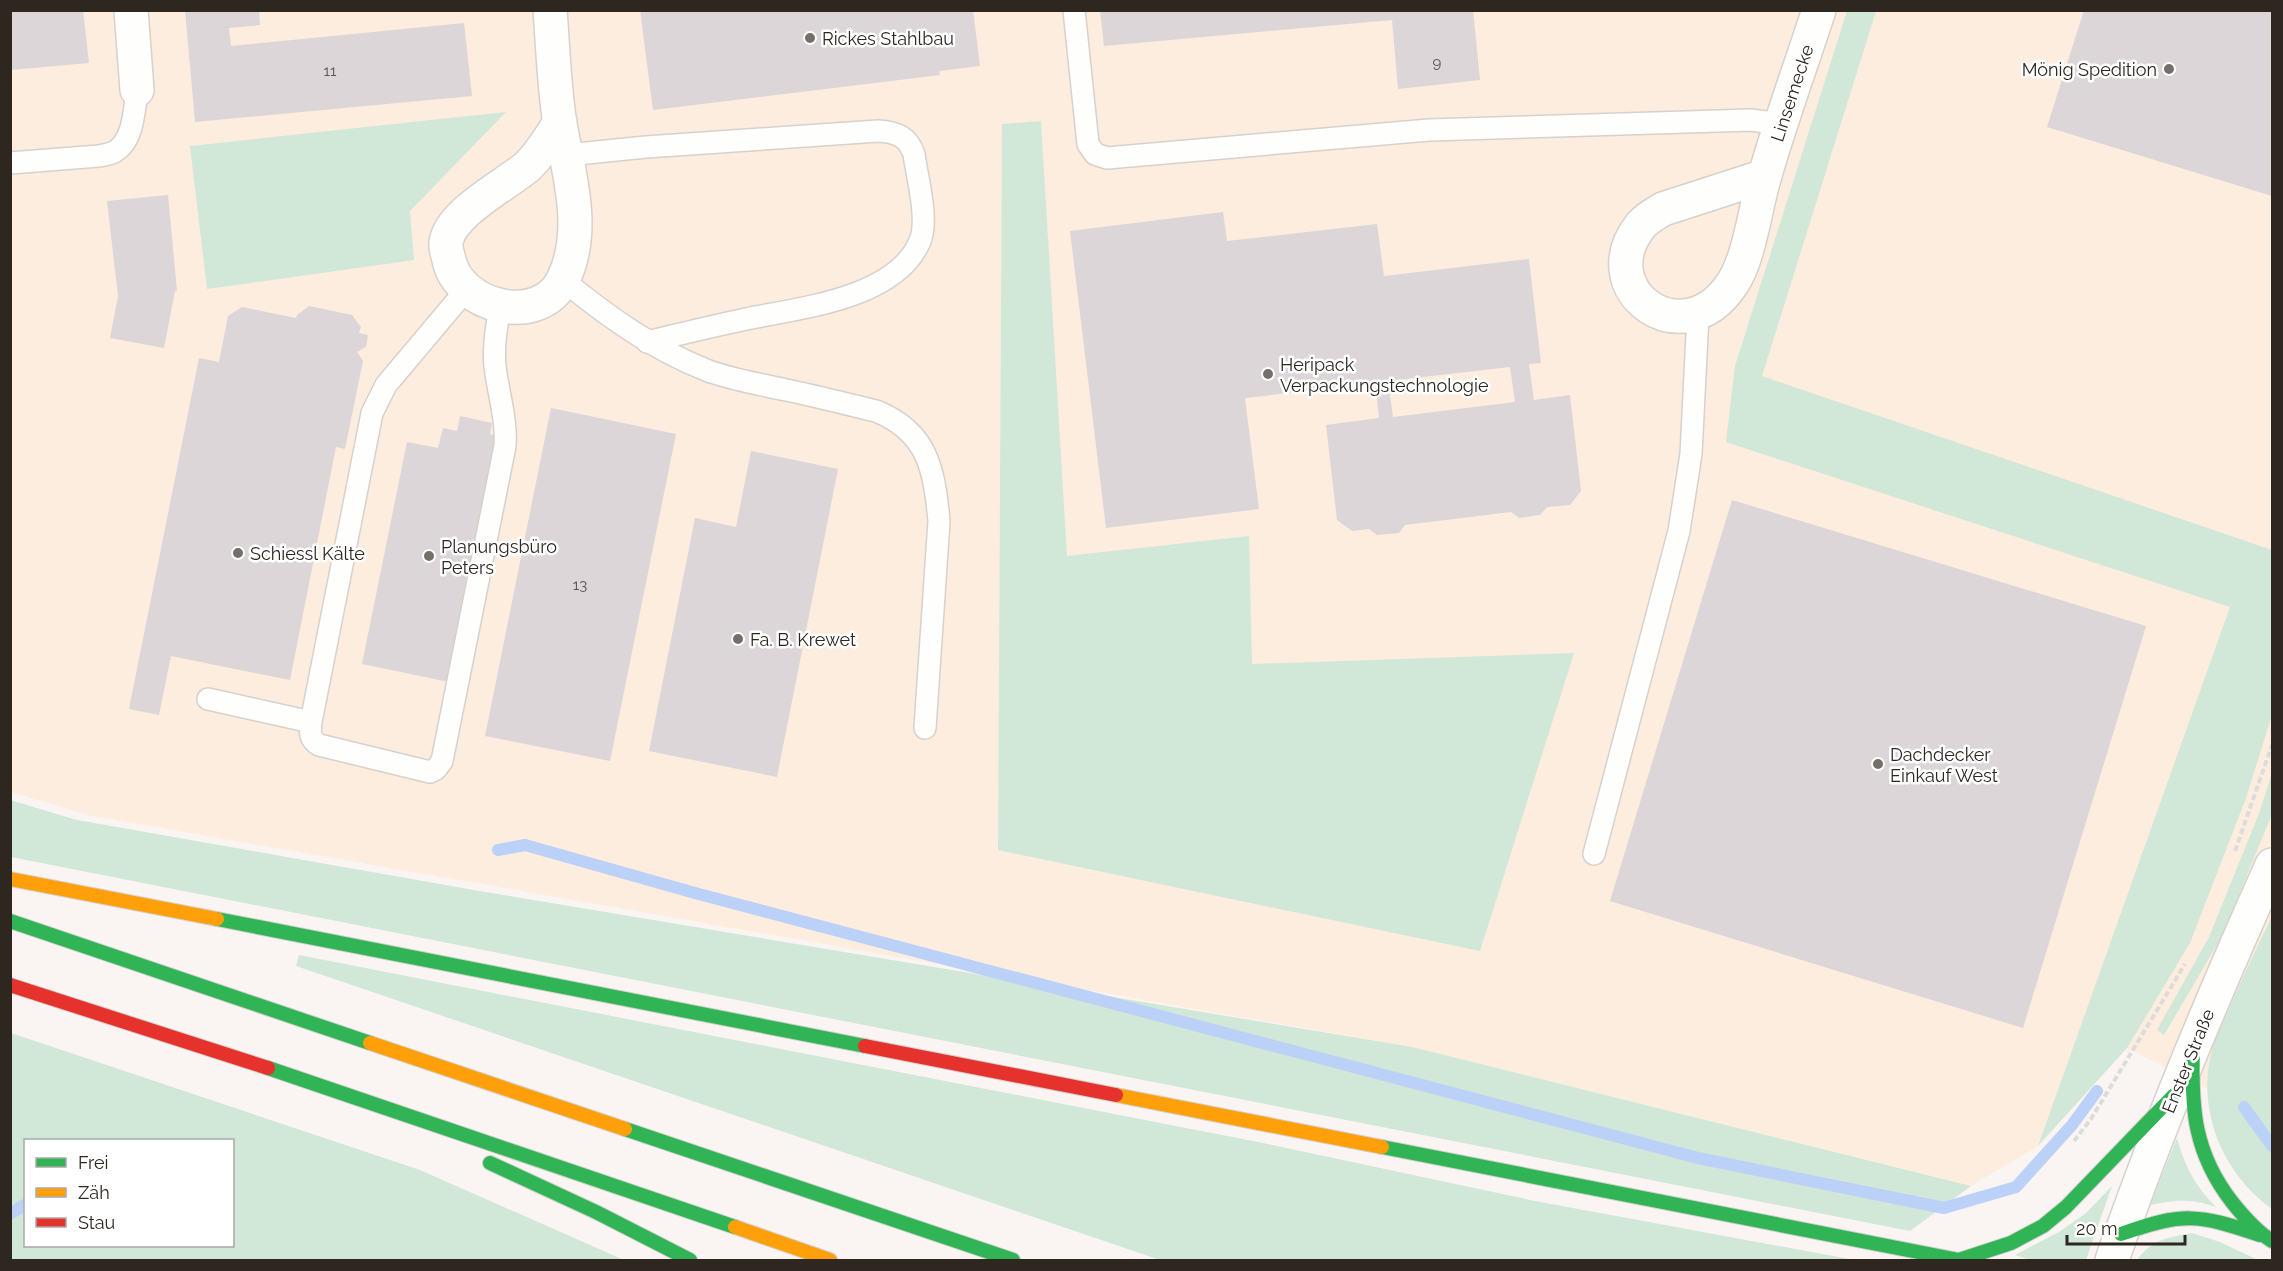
<svg xmlns="http://www.w3.org/2000/svg" width="2283" height="1271" font-family="Raleway,sans-serif">
<style>
.built{fill:#fcedde;fill-rule:evenodd}
.green{fill:#d1e7d8;fill-rule:evenodd}
.lines{fill:none;stroke-linecap:round;stroke-linejoin:round}
.stream{stroke:#bbd1f7;stroke-width:12}
.building{fill:#dcd6d8;fill-rule:evenodd}
.lane-casing{stroke:#d7d1cc;stroke-width:24}
.street-casing{stroke:#d7d1cc;stroke-width:36}
.fast-casing{stroke:#d4d0ce;stroke-width:16}
.slow-casing{stroke:#d4d0ce;stroke-width:16}
.jam-casing{stroke:#d4d0ce;stroke-width:16}
.path{stroke:#dddcda;stroke-width:4;stroke-dasharray:6 3;stroke-linecap:butt}
.lane{stroke:#fefefd;stroke-width:21}
.street{stroke:#fefefd;stroke-width:33}
.fast{stroke:#30b455;stroke-width:14}
.slow{stroke:#ff9f0a;stroke-width:14}
.jam{stroke:#e5322d;stroke-width:14}
.poi-dot{fill:#756f6a;stroke:#fff;stroke-width:2}
.labels{text-anchor:middle;dominant-baseline:central;stroke-width:5;stroke-linejoin:round;paint-order:stroke}
.number-label{font-size:15px;fill:#5a534e}
.poi-label{font-size:18px;fill:#2e2720;stroke:#fff;text-anchor:start}
.street-label{font-size:18px;fill:#2e2720;stroke:#fff}
</style>
<rect width="100%" height="100%" fill="#faf5f2"/>
<!-- built -->
<path class="built" d="M10,11h2262v1107l-28,-11 -117,-59 -89,98 -67,40 -559,-139 -1324,-232 -77,-23zM1041,121l25,435 186,108 322,-10 -576,196 4,-725z"/>
<!-- green -->
<path class="green" d="M1847,11h29l-114,365 510,174v165l-26,83 -56,145 -63,105 -89,98 192,-539 -504,-165 9,-76z
M506,112l-96,99 4,49 -207,29 -17,-143z
M1041,121l26,435 182,-20 3,128 322,-11 -94,298 -482,-101 4,-726z
M2272,773v39l-2,7 -49,119 -57,97 -7,-5 52,-93 51,-126z
M10,800l67,20 397,70 938,157 559,139 -61,45 -1899,-374z
M2272,916v293c-50,-36 -76,-99 -60,-160 2,-10 8,-20 12,-29 15,-36 32,-70 48,-104z
M299,955l964,188 272,58 320,59h-695l-864,-294z
M11,1033l409,137 204,90h-613zM232,1140v106h-206v-106z
M2177,1138c9,31 17,46 39,69 -26,-9 -40,-7 -66,-2z
M2112,1186l-26,74h-56l-15,-5 44,-23 27,-19z
M2192,1233l28,9 38,18h-121c15,-21 30,-22 55,-27z"/>
<g class="lines">
<!-- stream -->
<path class="stream" d="M498,850l27,-5 170,48 1003,265 246,50 72,-21 56,-62 25,-34
M2244,1107l28,39
M10,1214l16,-10"/>
</g>
<!-- building -->
<path class="building" d="M10,10h73l6,53 -79,7z
M185,10h74l1,15 -31,3 2,18 233,-23 8,73 -277,26z
M640,10h333l7,56 -41,5 1,4 -287,35z
M1100,10h373l7,70 -82,9 -6,-69 -288,26z
M2084,10h188v186l-225,-69z
M168,195l9,96h-2l-11,57 -54,-10 8,-42 -11,-95z
M1223,212l4,29 150,-17 7,52 145,-17 12,104 -12,1 5,36 36,-5 11,96 -11,14 -23,2 -7,8 -21,3 -8,-6 -106,13 -6,8 -22,2 -8,-6 -17,2 -15,-11 -11,-95 53,-7 -4,-35 -130,15 14,111 -153,19 -36,-297zM1510,367l5,35 -122,15 -5,-36z
M309,306l43,9 9,12 -2,6 9,2 -2,12 -9,5 6,9 -18,88 -9,-2 -46,233 -119,-24 -12,59 -30,-6 70,-351 20,4 9,-46 14,-9 54,11 1,-3z
M551,408l125,26 -66,327 -125,-25z
M460,416l32,7 -2,11 8,2 -49,246 -87,-18 45,-222 31,6 5,-20 14,3z
M751,451l87,18 -61,308 -128,-26 46,-233 41,9z
M1732,500l414,126 -123,402 -413,-127z"/>
<g class="lines">
<defs>
<path id="lane" d="M1074,10l14,134 7,10 12,4 322,-28 322,-10 31,4
M567,155l79,-8 232,-16c19,1 30,6 36,23 3,24 15,65 6,87 -24,58 -121,67 -174,78 -33,7 -66,15 -99,23
M10,163l89,-7c5,-1 11,-2 15,-4 20,-11 20,-42 23,-62
M563,280c44,36 90,69 143,90 26,10 54,14 80,20 30,6 60,14 90,21 52,21 58,58 63,110l-14,207
M466,290l-80,95 -14,28 -61,309c-1,10 -2,17 8,23l111,27 6,-3 6,-8 63,-315c2,-27 -7,-53 -10,-80 -2,-21 1,-40 6,-61
M208,699l103,23
M1594,854l85,-323 12,-77 7,-139"/>
<path id="street" d="M131,10l6,80
M550,10c3,38 4,77 10,114 9,50 27,107 3,156 -24,48 -104,27 -114,-20 -1,-5 -4,-12 -3,-18 5,-30 60,-57 82,-76 13,-13 22,-28 32,-44
M1765,176l-102,33c-8,5 -16,9 -22,16 -52,65 42,133 91,59 18,-26 23,-77 33,-109 16,-55 36,-110 54,-165
M2112,1260c46,-134 102,-266 160,-395"/>
<path id="fast" d="M217,919l648,127
M10,921l360,122
M2193,1049c-2,60 1,104 39,153 12,15 24,29 40,39
M268,1068l467,159
M625,1129l388,131
M1382,1147l577,113 52,-17 32,-17 23,-19 108,-112
M490,1163l106,49 94,48
M2121,1234c63,-22 77,-20 139,1"/>
<path id="slow" d="M10,879l207,40
M370,1043l255,86
M1116,1095l266,52
M735,1227l95,33"/>
<path id="jam" d="M10,985l258,83
M865,1046l251,49"/>
</defs>
<!-- lane casing -->
<use href="#lane" class="lane-casing"/>
<!-- street casing -->
<use href="#street" class="street-casing"/>
<!-- fast casing -->
<use href="#fast" class="fast-casing"/>
<!-- slow casing -->
<use href="#slow" class="slow-casing"/>
<!-- jam casing -->
<use href="#jam" class="jam-casing"/>
<!-- path -->
<path class="path" d="M2235,851l37,-106
M2074,1141l17,-22 94,-155"/>
<!-- lane -->
<use href="#lane" class="lane"/>
<!-- street -->
<use href="#street" class="street"/>
<!-- fast -->
<use href="#fast" class="fast"/>
<!-- slow -->
<use href="#slow" class="slow"/>
<!-- jam -->
<use href="#jam" class="jam"/>
</g>
<!-- markers -->
<g class="poi-dot">
<circle cx="810" cy="38" r="6"/>
<circle cx="2169" cy="69" r="6"/>
<circle cx="1268" cy="374" r="6"/>
<circle cx="238" cy="553" r="6"/>
<circle cx="429" cy="556" r="6"/>
<circle cx="738" cy="639" r="6"/>
<circle cx="1878" cy="764" r="6"/>
</g>
<g class="labels">
<!-- number labels -->
<g class="number-label">
<text x="1437" y="63">9</text>
<text x="330" y="71">11</text>
<text x="580" y="585">13</text>
</g>
<!-- poi labels -->
<g class="poi-label">
<text x="822" y="38">Rickes Stahlbau</text>
<text x="2157" y="69" text-anchor="end">Mönig Spedition</text>
<text x="1280" y="364">Heripack<tspan x="1280" dy="21">Verpackungstechnologie</tspan></text>
<text x="441" y="546">Planungsbüro<tspan x="441" dy="21">Peters</tspan></text>
<text x="250" y="553">Schiessl Kälte</text>
<text x="750" y="639">Fa. B. Krewet</text>
<text x="1890" y="754">Dachdecker<tspan x="1890" dy="21">Einkauf West</tspan></text>
</g>
<!-- street labels -->
<g class="street-label">
<text transform="translate(1792 93) rotate(-72)">Linsemecke</text>
<text transform="translate(2188 1061) rotate(-68)">Enster Straße</text>
</g>
</g>
<!-- border -->
<rect width="2283" height="1271" fill="none" stroke="#2e2720" stroke-width="24"/>
<!-- legend -->
<rect x="24" y="1139" width="210" height="108" fill="#ffffff" stroke="#aba9a6" stroke-width="1.5"/>
<rect x="36" y="1158" width="30" height="9" fill="#30b455" stroke="#aba9a6" stroke-width="1.5"/>
<text x="78" y="1169" font-size="18" fill="#2e2720">Frei</text>
<rect x="36" y="1188" width="30" height="9" fill="#ff9f0a" stroke="#aba9a6" stroke-width="1.5"/>
<text x="78" y="1199" font-size="18" fill="#2e2720">Zäh</text>
<rect x="36" y="1218" width="30" height="9" fill="#e5322d" stroke="#aba9a6" stroke-width="1.5"/>
<text x="78" y="1229" font-size="18" fill="#2e2720">Stau</text>
<!-- scale -->
<path d="M2067 1235v9h118v-9" fill="none" stroke="#2e2720" stroke-width="3"/>
<text x="2076" y="1235" font-size="18" fill="#2e2720" stroke="#ffffff" stroke-width="4.5" paint-order="stroke">20 m</text>
</svg>
